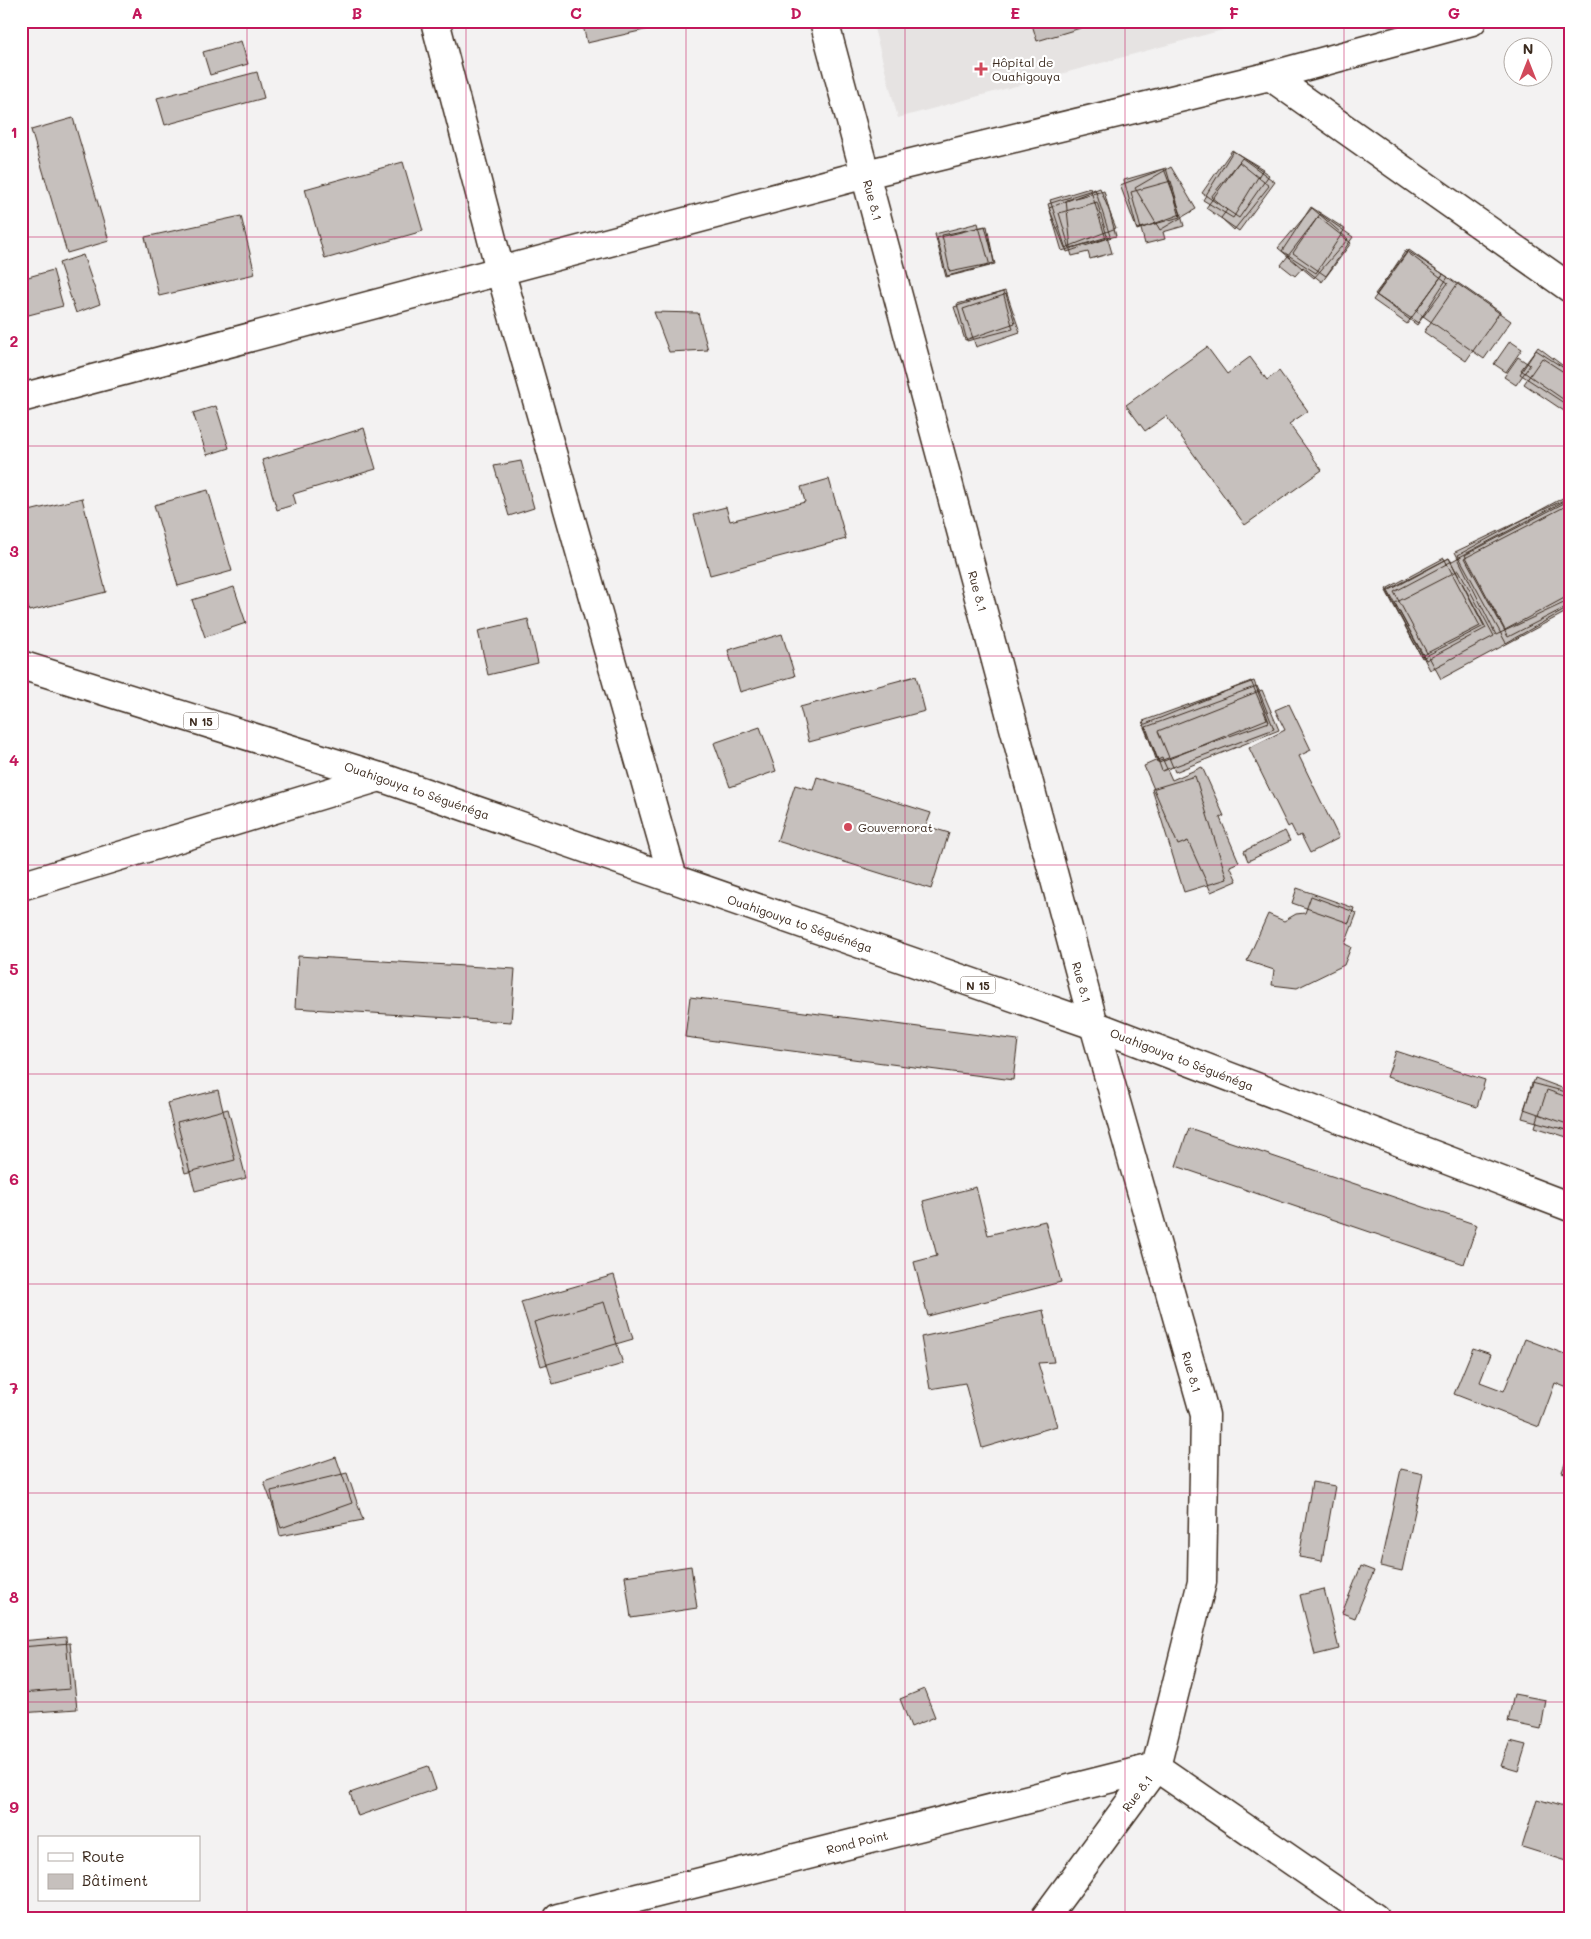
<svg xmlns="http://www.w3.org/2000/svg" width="1591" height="1939" font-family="Mali,sans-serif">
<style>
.built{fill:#e6e3e2}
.building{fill:#c6c0bd;stroke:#3b2a1e}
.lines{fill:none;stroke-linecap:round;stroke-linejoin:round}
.street-casing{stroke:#3b2a1e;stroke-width:31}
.primary-casing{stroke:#3b2a1e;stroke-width:31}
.street{stroke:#fff;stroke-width:28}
.primary{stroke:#fff;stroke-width:28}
.grid{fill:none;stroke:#c2185b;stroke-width:1;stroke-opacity:0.55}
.poi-dot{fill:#d1495b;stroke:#fff;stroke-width:2}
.labels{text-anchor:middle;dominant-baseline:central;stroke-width:4.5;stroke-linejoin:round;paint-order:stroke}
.shield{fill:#fff;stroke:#766a62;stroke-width:1}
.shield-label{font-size:11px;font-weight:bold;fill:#3b2a1e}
.poi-label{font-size:12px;fill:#3b2a1e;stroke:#fff;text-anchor:start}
.street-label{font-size:12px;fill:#3b2a1e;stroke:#fff}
.neatline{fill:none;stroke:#c2185b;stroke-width:2}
.grid-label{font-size:16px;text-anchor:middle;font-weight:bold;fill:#c2185b}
</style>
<rect width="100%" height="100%" fill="#f3f2f2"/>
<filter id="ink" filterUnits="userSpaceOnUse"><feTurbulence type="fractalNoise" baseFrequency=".02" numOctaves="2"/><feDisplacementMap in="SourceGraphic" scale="10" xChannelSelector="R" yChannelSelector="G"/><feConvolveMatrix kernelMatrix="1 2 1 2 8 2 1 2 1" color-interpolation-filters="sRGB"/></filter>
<g filter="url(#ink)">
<!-- built -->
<path class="built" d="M872,21h384l-358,97z"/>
<!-- building -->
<path class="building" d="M582,21h102l-97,22z
M1031,21h73l-67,20z
M241,41l7,23 -38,11 -7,-23z
M257,72l7,26 -99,27 -8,-27z
M73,118l36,123 -42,12 -36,-123z
M1232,150l37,25 -30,43 -37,-25z
M1233,151l30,18 -30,49 -30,-18z
M1242,158l33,24 -36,49 -33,-23z
M403,162l20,69 -98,28 -20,-70z
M1239,162l30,24 -35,44 -13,-12 6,-8 -16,-13z
M1171,167l25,42 -36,21 -25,-42z
M1166,168l14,49 -43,12 -13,-49z
M1164,169l17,45 -44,16 -17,-45z
M1171,181l13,45 -21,6 2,7 -20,5 -14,-52z
M1090,188l16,51 -39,13 -17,-52z
M1100,188l16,40 -51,20 -16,-40z
M1095,189l15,47 -48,15 -14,-47z
M1104,191l12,45 -45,12 -5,-48z
M1097,202l15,51 -22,6 -2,-7 -16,4 -13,-43z
M1311,207l34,22 -29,44 -34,-22z
M1312,208l36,31 -34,39 -36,-30z
M1320,214l33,23 -27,39 -33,-23z
M241,216l14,58 -96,22 -14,-59z
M1318,217l33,26 -29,39 -19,-15 -8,9 -14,-11z
M978,223l12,43 -44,11 -11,-43z
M985,226l10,38 -48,12 -10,-38z
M987,226l7,37 -44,9 -8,-37z
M1406,250l42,27 -30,46 -42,-28z
M1409,250l34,24 -36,50 -34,-24z
M1407,252l41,31 -31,42 -42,-31z
M83,255l17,49 -24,9 -17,-50z
M53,270l10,36 -42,11v-38z
M1443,274l68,47 -27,38 -68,-48z
M1458,283l42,29 -34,49 -42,-29z
M1005,291l10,32 -50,17 -11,-33z
M1003,292l10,37 -46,12 -10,-37z
M1007,294l13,38 -44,15 -13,-38z
M654,312l44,1 10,37 -39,2z
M1510,341l12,8 -16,23 -12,-8z
M1207,347l20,27 23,-17 17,23 12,-9 29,40 -19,13 33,46 -77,55 -79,-109 -21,15 -19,-26z
M1538,347l32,24v33l-49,-34z
M1536,350l34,22v35l-50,-33z
M1518,357l12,8 -14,20 -12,-8z
M1542,358l28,18v39l-46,-31z
M216,406l13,42 -22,7 -14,-42z
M364,428l12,41 -83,25 3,10 -19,6 -15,-50z
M521,461l13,47 -25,8 -15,-50z
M829,479l17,60 -136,36 -16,-60 32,-8 4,14 75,-19 -4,-15z
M208,490l24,81 -54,15 -24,-81z
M1570,494v113l-64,36 -48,-88z
M1570,497v103l-74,35 -41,-83z
M82,498l24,94 -77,19 -8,-32v-66z
M1570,498v112l-129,69 -47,-87z
M1570,500v95l-65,35 -40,-75z
M1570,504v101l-62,32 -43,-79z
M1444,558l36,68 -59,30 -35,-67z
M1449,558l35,68 -62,32 -36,-67z
M1449,558l37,70 -60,32 -38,-69z
M1459,570l35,66 -64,34 -35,-67z
M234,587l12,36 -41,14 -13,-37z
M528,619l10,44 -50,12 -10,-44z
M782,634l13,42 -55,16 -12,-42z
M916,676l9,35 -116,31 -9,-35z
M1251,681l16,38 -108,44 -16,-38z
M1254,681l15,41 -112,40 -14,-41z
M1257,686l17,43 -112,42 -16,-44z
M1262,690l17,40 -104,42 -17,-41z
M1289,704l22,46 -12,6 40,82 -29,15 -9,-18 -4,2 -6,-12 -3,2 -39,-79 36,-18 -10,-20z
M760,727l16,44 -46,16 -16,-44z
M1162,758l10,22 30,-13 22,49 -4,2 19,44 -9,4 7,15 -26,11 -23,-51 -10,4 -34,-79z
M1195,776l32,103 -43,13 -32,-103z
M817,777l114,36 -5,13 23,7 -18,56 -154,-48 18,-56 18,5z
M1285,831l5,10 -42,20 -4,-10z
M1297,888l57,20 -5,15 -57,-20z
M1311,896l46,17 -12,31 6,3 -7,18 -47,23 -25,-3 2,-15 -27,-9 21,-47 16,7 12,-7 9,-1z
M298,956l217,13 -4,53 -216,-14z
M690,997l328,43 -5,40 -328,-43z
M1396,1051l89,29 -8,27 -90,-30z
M1535,1078l35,13v34l-46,-16z
M1532,1083l38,10v38l-48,-13z
M218,1090l17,70 -50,13 -18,-70z
M1547,1090l23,8v40l-35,-11z
M228,1109l18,69 -51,13 -18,-69z
M1189,1128l288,97 -13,39 -288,-98z
M976,1187l12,48 57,-14 16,61 -133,34 -14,-54 23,-6 -14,-55z
M614,1275l19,64 -92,27 -20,-64z
M604,1302l19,62 -70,20 -19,-62z
M1043,1310l11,52 -16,1 19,63 -75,22 -17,-65 -35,6 -9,-52z
M1525,1339l45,17v33l-15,-6 -16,44 -85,-33 19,-46 18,6 -11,28 24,9z
M1570,1450v25l-8,-3z
M336,1457l16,46 -71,25 -17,-46z
M1401,1469l22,5 -21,97 -22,-5z
M347,1473l16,47 -83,16 -9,-45z
M1312,1482l23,4 -13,75 -23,-4z
M691,1566l6,42 -66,10 -6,-42z
M1361,1566l13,5 -19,47 -13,-5z
M1324,1589l15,60 -24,6 -15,-60z
M66,1637l4,52 -49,4v-52z
M70,1643l7,66 -56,4v-66z
M924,1689l11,28 -24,10 -11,-28z
M1514,1694l32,6 -5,29 -33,-7z
M1510,1741l16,4 -8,26 -17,-5z
M428,1766l8,23 -78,27 -8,-23z
M1537,1799l33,10v53l-48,-15z"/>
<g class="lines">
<defs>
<path id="street" d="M435,21l65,249 173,608
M824,21l270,1004 111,390 -3,167 -46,185 -111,151
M1270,76l300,212
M21,398l845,-224 404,-98 202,-55
M21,886l359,-109
M558,1918l598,-151 219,151"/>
<path id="primary" d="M21,665l359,112 714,248 476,182"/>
</defs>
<!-- street casing -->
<use href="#street" class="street-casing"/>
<!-- primary casing -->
<use href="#primary" class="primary-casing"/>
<!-- street -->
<use href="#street" class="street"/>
<!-- primary -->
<use href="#primary" class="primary"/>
</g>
</g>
<!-- grid -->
<path class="grid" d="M247,21v1897M466,21v1897M686,21v1897M905,21v1897M1125,21v1897M1344,21v1897M21,237h1549M21,446h1549M21,656h1549M21,865h1549M21,1074h1549M21,1284h1549M21,1493h1549M21,1702h1549"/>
<!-- markers -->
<g class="poi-dot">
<path d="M978.5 61.5h5v5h5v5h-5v5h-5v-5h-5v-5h5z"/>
<circle cx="848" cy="827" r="5"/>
</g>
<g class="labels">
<!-- shield labels -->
<g class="shield">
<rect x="183.5" y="712.5" width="35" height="17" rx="4"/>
<rect x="960.5" y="976.5" width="35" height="17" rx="4"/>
</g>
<g class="shield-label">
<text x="201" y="721">N 15</text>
<text x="978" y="985">N 15</text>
</g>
<!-- poi labels -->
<g class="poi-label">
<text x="992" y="62">Hôpital de<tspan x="992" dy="14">Ouahigouya</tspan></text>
<text x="858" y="827">Gouvernorat</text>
</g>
<!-- street labels -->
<g class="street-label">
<text transform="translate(873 200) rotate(75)">Rue 8.1</text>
<text transform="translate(978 591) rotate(75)">Rue 8.1</text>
<text transform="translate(417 790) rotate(19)">Ouahigouya to Séguénéga</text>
<text transform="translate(800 923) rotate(19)">Ouahigouya to Séguénéga</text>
<text transform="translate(1082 982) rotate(75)">Rue 8.1</text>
<text transform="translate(1182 1059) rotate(21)">Ouahigouya to Séguénéga</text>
<text transform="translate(1192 1372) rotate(74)">Rue 8.1</text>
<text transform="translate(1137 1793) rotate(-53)">Rue 8.1</text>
<text transform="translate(857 1842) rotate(-14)">Rond Point</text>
</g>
</g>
<!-- margin -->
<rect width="1591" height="1939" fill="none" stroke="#fff" stroke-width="55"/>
<!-- legend -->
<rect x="38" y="1836" width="162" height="65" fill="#ffffff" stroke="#b1aaa5"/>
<rect x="48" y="1853" width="25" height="8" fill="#ffffff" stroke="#b1aaa5"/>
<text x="82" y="1862" font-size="15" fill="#3b2a1e">Route</text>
<rect x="48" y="1874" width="25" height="15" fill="#c6c0bd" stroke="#b1aaa5"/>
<text x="82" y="1886" font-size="15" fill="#3b2a1e">Bâtiment</text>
<!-- north arrow -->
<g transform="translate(1528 62)"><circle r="24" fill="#ffffff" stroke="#b1aaa5"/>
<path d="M0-4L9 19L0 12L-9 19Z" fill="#d1495b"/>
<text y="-8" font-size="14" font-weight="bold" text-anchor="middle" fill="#3b2a1e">N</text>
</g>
<rect x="28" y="28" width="1536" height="1884" class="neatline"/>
<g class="grid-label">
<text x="137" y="19">A</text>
<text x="357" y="19">B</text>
<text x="576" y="19">C</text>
<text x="796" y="19">D</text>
<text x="1015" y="19">E</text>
<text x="1234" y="19">F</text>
<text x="1454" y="19">G</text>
<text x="14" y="138">1</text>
<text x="14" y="347">2</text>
<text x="14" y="557">3</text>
<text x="14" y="766">4</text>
<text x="14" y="975">5</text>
<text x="14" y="1185">6</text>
<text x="14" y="1394">7</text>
<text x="14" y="1603">8</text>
<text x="14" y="1813">9</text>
</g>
</svg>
